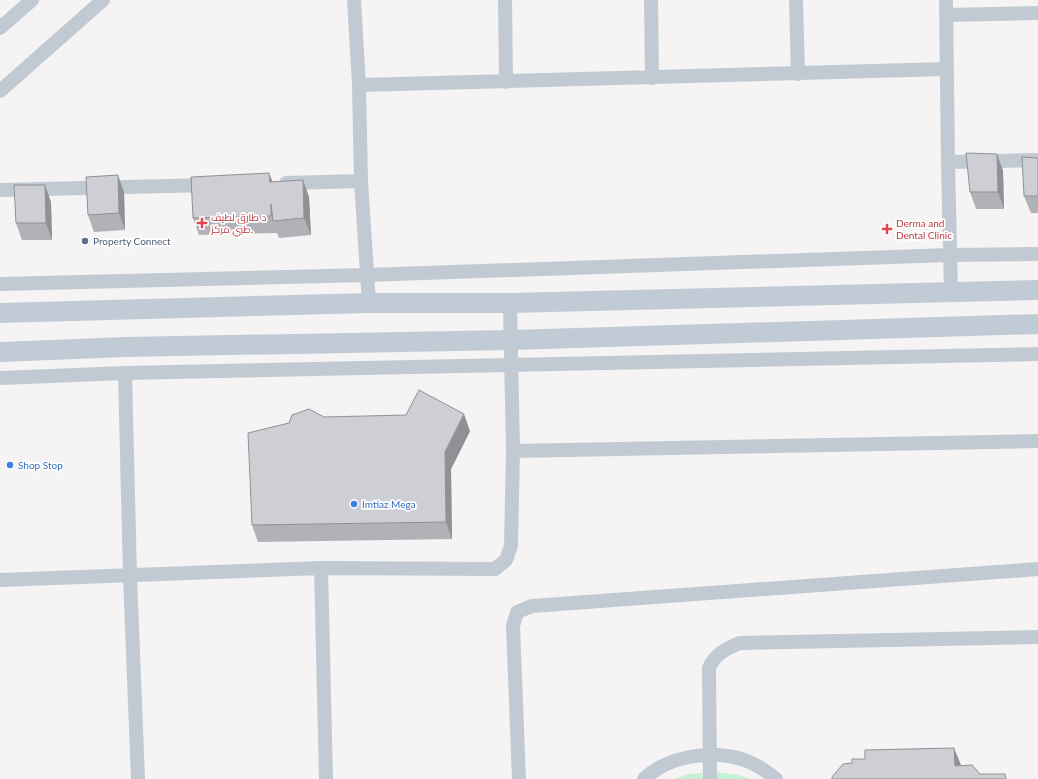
<svg xmlns="http://www.w3.org/2000/svg" width="1038" height="779" font-family="Lato,Cairo,sans-serif">
<style>
.green{fill:#c3f1d5}
.lines{fill:none;stroke-linecap:round;stroke-linejoin:round}
.street{stroke:#c1cad2;stroke-width:14}
.secondary{stroke:#c1cbd6;stroke-width:20}
.wall{fill:#b0b2b7}
.shaded-wall{fill:#909195}
.building{fill:#cdcfd5;stroke:#909195}
.health-dot{fill:#e0444e;stroke:#fff;stroke-width:1.5}
.service-dot{fill:#5c6f8a;stroke:#fff;stroke-width:1.5}
.shop-dot{fill:#3f7fe0;stroke:#fff;stroke-width:1.5}
.labels{text-anchor:middle;dominant-baseline:central;stroke-width:3.5;stroke-linejoin:round;paint-order:stroke}
.health-label{font-size:10px;fill:#be3a42;stroke:#fff;text-anchor:start}
.service-label{font-size:10px;fill:#4e5e75;stroke:#fff;text-anchor:start}
.shop-label{font-size:10px;fill:#366cbe;stroke:#fff;text-anchor:start}
</style>
<rect width="100%" height="100%" fill="#f5f3f3"/>
<!-- green -->
<path class="green" d="M715,772l23,3 13,4h-36z
M702,773l1,6h-28l14,-5z"/>
<g class="lines">
<!-- street -->
<path class="street" d="M354,0l5,85 2,96 8,122
M505,0l1,82
M651,0l1,78
M796,0l2,74
M946,0l2,162 3,130
M947,15l91,-2
M0,28l32,-28
M359,85l588,-16
M0,91l103,-91
M948,162l90,-2
M286,183l75,-2
M0,190l210,-5
M0,284l366,-9 584,-20 88,-1
M125,373l5,203 8,203
M0,378l125,-5 913,-19
M513,451l525,-10
M321,568l5,211
M0,580l321,-12 174,1 11,-9 5,-14 2,-95 -3,-148
M519,779l-6,-153 4,-14 15,-6 506,-37
M644,779c23,-22 63,-29 94,-21 13,3 27,12 38,21
M710,779l-1,-111c6,-14 18,-20 31,-25l298,-6"/>
<!-- secondary -->
<path class="secondary" d="M0,313l369,-10h141l528,-13
M0,352l125,-5 386,-7 527,-16"/>
</g>
<!-- wall -->
<path class="wall" d="M997,154l6,17 1,38h-28l-6,-17z
M1038,158v55h-7l-7,-17z
M303,180l6,17 2,38 -32,3 -2,-5 -78,2 -6,-17 80,-36z
M124,192l1,38 -31,2 -6,-17z
M51,202l1,38h-30l-6,-17z
M324,417l146,14 -19,38 1,70 -194,3 -6,-17z"/>
<!-- shaded-wall -->
<path class="shaded-wall" d="M997,154l6,17 1,38 -6,-17z
M269,173l7,17 -6,-8z
M118,175l6,17 1,38 -6,-17z
M303,180l6,17 2,38 -7,-17z
M45,185l6,17 1,38 -6,-17z
M464,414l6,17 -19,38 1,70 -6,-17 -1,-70z
M954,748l7,17 -6,1z"/>
<!-- building -->
<path class="building" d="M966,153l31,1 1,38h-28z
M1022,157l16,1v38h-14z
M269,173l1,9 33,-2 1,38 -31,3 -2,-17v12l-78,2 -2,-41z
M118,175l1,38 -31,2 -2,-38z
M14,185h31l1,38h-30z
M419,390l45,24 -19,38 1,70 -194,3 -4,-92 41,-10 3,-8 17,-6 15,8 82,-2z
M954,748l1,18 17,-1 8,9h25l1,5h-174v-2l11,-13 9,-1v-4h13v-9z"/>
<!-- markers -->
<g class="health-dot">
<path d="M200 217h4v4h4v4h-4v4h-4v-4h-4v-4h4z"/>
<path d="M885 223h4v4h4v4h-4v4h-4v-4h-4v-4h4z"/>
</g>
<circle class="service-dot" cx="85" cy="241" r="4"/>
<g class="shop-dot">
<circle cx="10" cy="465" r="4"/>
<circle cx="354" cy="504" r="4"/>
</g>
<g class="labels">
<!-- health labels -->
<g class="health-label">
<text x="211" y="217">د طارق لطیف<tspan x="211" dy="12">طبي مرکز.</tspan></text>
<text x="896" y="223">Derma and<tspan x="896" dy="12">Dental Clinic</tspan></text>
</g>
<!-- service labels -->
<g class="service-label">
<text x="93" y="241">Property Connect</text>
</g>
<!-- shop labels -->
<g class="shop-label">
<text x="18" y="465">Shop Stop</text>
<text x="362" y="504">Imtiaz Mega</text>
</g>
</g>
</svg>
